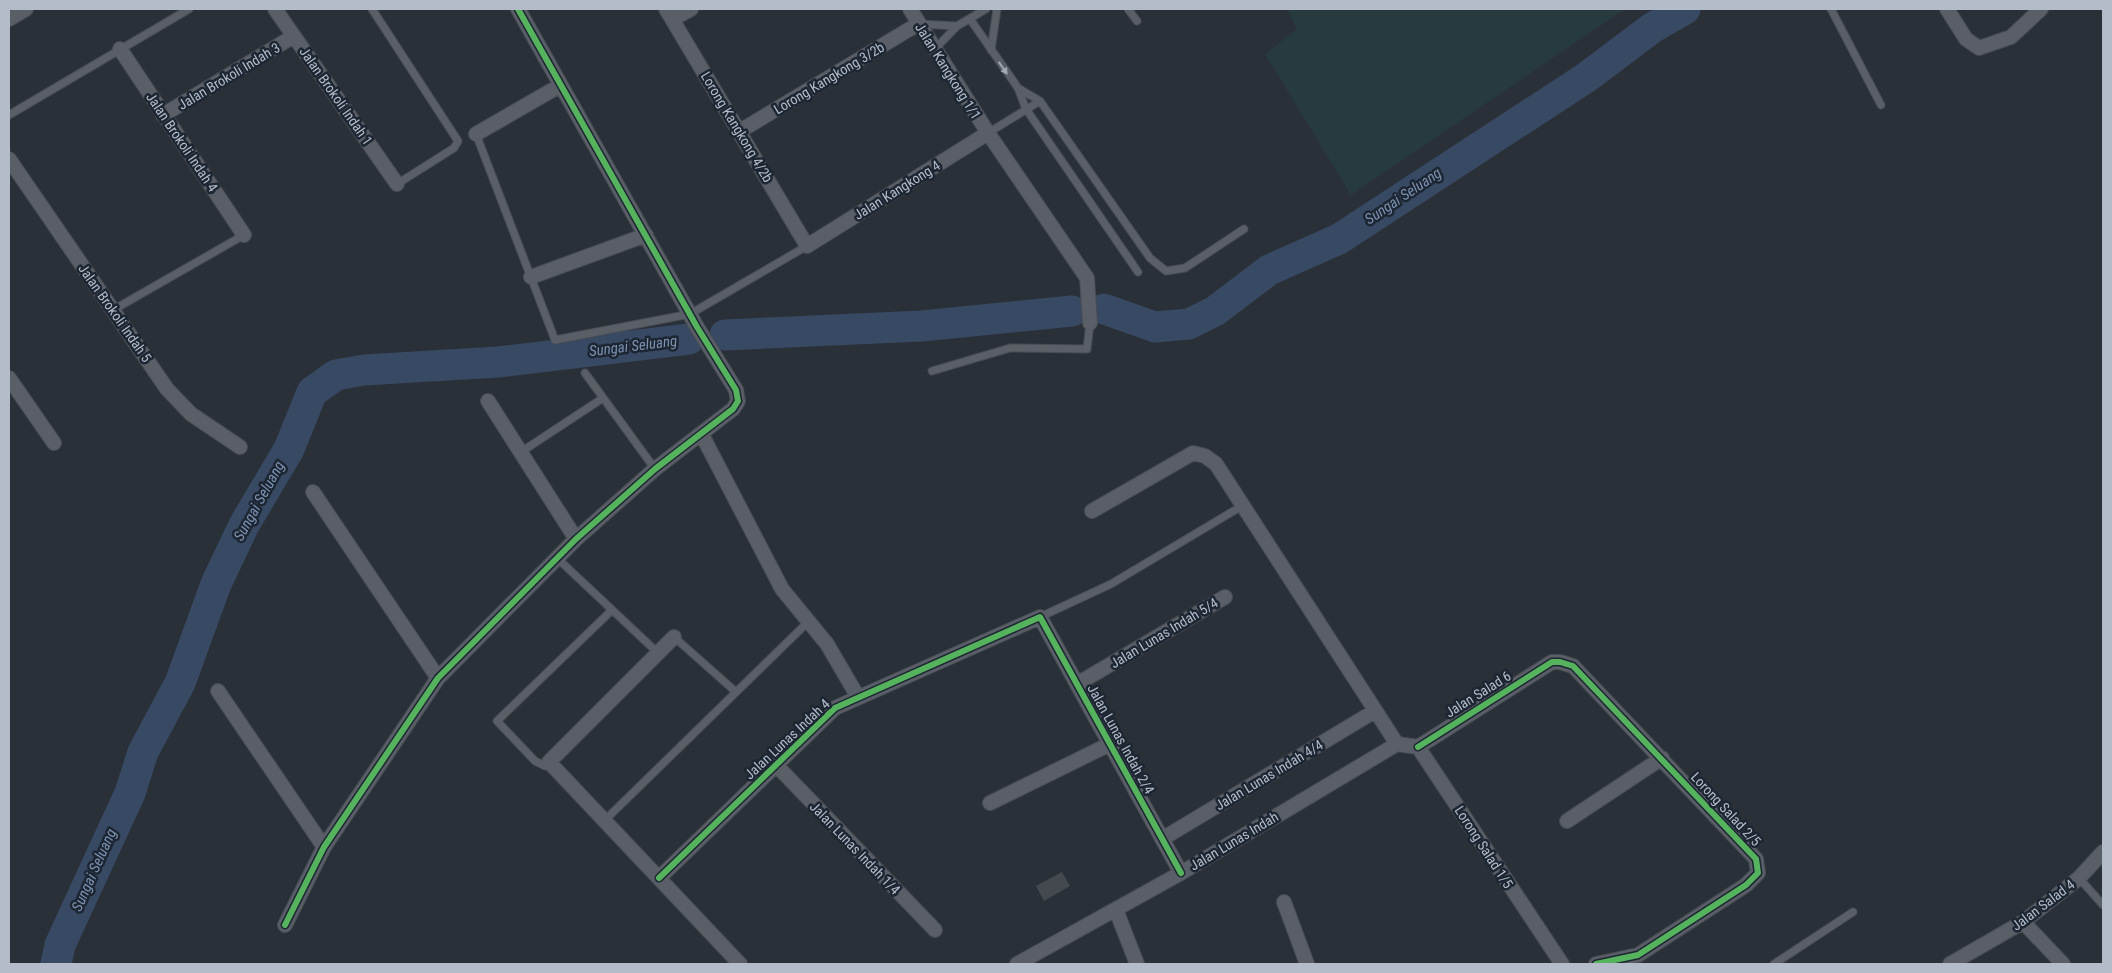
<svg xmlns="http://www.w3.org/2000/svg" width="2112" height="973" font-family="'Roboto Condensed',sans-serif">
<style>
.green{fill:#273a3e}
.lines{fill:none;stroke-linecap:round;stroke-linejoin:round}
.river{stroke:#384963;stroke-width:31}
.building{fill:#444950}
.service-casing{stroke:#484c53;stroke-width:9}
.minor-casing{stroke:#484c53;stroke-width:16}
.service{stroke:#5a5e66;stroke-width:7}
.minor{stroke:#5a5e66;stroke-width:14}
.cycleway-casing{stroke:#1d2633;stroke-width:9}
.cycleway{stroke:#56b35d;stroke-width:6}
.oneway{fill:#a2a9b5}
.labels{text-anchor:middle;dominant-baseline:central;stroke-width:5;stroke-linejoin:round;paint-order:stroke}
.street-label{font-size:14px;fill:#b4bcc9;stroke:#1d2633}
.water-label{font-size:15px;font-style:italic;fill:#7c92b1;stroke:#1d2633}
</style>
<rect width="100%" height="100%" fill="#2a3038"/>
<!-- green -->
<path class="green" d="M1287,9h338l-274,186 -86,-141 32,-25z"/>
<g class="lines">
<!-- river -->
<path class="river" d="M1104,309l51,18 34,-3 26,-13 54,-41 70,-31 248,-162 65,-49 33,-19
M725,335l197,-9 150,-15
M56,964l4,-19 70,-152 13,-41 37,-69 36,-99 28,-59 45,-76 23,-57 24,-17 28,-5 134,-8 191,-23"/>
</g>
<!-- building -->
<path class="building" d="M1062,872l8,14 -26,15 -8,-15z"/>
<g class="lines">
<defs>
<path id="service" d="M372,9l86,132 -4,7 -57,36
M1128,9l9,12
M1831,9l50,96
M970,19l48,69 8,21 112,163
M920,24l37,2
M934,50l23,-24 29,-17
M991,50l6,-41
M1018,88l22,13 110,157 16,13 19,-3 59,-39
M9,115l180,-106
M988,133l52,-32
M476,134l79,206 135,-26 117,-68
M113,310l131,-75
M932,371l78,-23 77,1 3,-26
M585,373l70,96
M521,452l82,-54
M557,558l101,95
M1040,617l71,-33 131,-78
M674,637l62,55
M549,762l-4,4 -10,-5 -38,-40 115,-111
M604,821l205,-200
M2079,878l24,27
M1774,964l79,-52"/>
<path id="minor" d="M275,9l122,175
M666,9l141,237 181,-113
M910,9l78,124 99,145 3,45
M1947,9l19,30 13,9 32,-11 30,-28
M9,19l17,-10
M673,19l18,-10
M120,49l124,186
M163,115l131,-79
M740,131l178,-107
M476,134l85,-49
M9,159l158,230 24,25 49,33
M531,277l115,-42
M9,378l45,65
M488,401l88,138
M702,435l80,154 45,55 31,53
M313,492l125,186
M1092,511l101,-58 12,3 11,8 181,280
M674,637l-125,125 191,202
M1077,684l148,-87
M218,691l106,156
M1397,744l21,3 144,217
M1418,747l134,-85h8l13,4 183,193 2,14 -12,12 -108,70 -42,9
M776,765l159,165
M990,803l120,-59
M1567,821l95,-63
M1162,839l213,-128
M659,878l176,-170 205,-91 141,256
M1284,902l23,62
M1116,910l21,54
M2023,922l40,42
M285,925l39,-78 114,-169 138,-139 79,-70 78,-60 5,-8 -2,-11 -39,-63 -179,-318
M1017,964l164,-91 216,-129
M1950,964l73,-42 56,-44 24,-26"/>
</defs>
<!-- service casing -->
<use href="#service" class="service-casing"/>
<!-- minor casing -->
<use href="#minor" class="minor-casing"/>
<!-- service -->
<use href="#service" class="service"/>
<!-- minor -->
<use href="#minor" class="minor"/>
<defs>
<path id="cycleway" d="M1418,747l134,-85h8l13,4 183,193 2,14 -12,12 -108,70 -42,9
M659,878l176,-170 205,-91 141,256
M285,925l39,-78 114,-169 138,-139 79,-70 78,-60 5,-8 -2,-11 -39,-63 -179,-318"/>
</defs>
<!-- cycleway casing -->
<use href="#cycleway" class="cycleway-casing"/>
<!-- cycleway -->
<use href="#cycleway" class="cycleway"/>
</g>
<!-- one-way arrows -->
<defs><path id="oneway-solid" d="M-6-.8H1V-3.2L6.5 0L1 3.2V.8H-6Z" transform="scale(1.25)"/></defs>
<use class="oneway" href="#oneway-solid" transform="translate(1003 68) rotate(55)"/>
<g class="labels">
<!-- street labels -->
<g class="street-label">
<text transform="translate(948 71) rotate(58)">Jalan Kangkong 1/1</text>
<text transform="translate(229 76) rotate(-31)">Jalan Brokoli Indah 3</text>
<text transform="translate(829 78) rotate(-31)">Lorong Kangkong 3/2b</text>
<text transform="translate(336 96) rotate(55)">Jalan Brokoli Indah 1</text>
<text transform="translate(737 127) rotate(59)">Lorong Kangkong 4/2b</text>
<text transform="translate(182 142) rotate(56)">Jalan Brokoli Indah 4</text>
<text transform="translate(897 190) rotate(-32)">Jalan Kangkong 4</text>
<text transform="translate(115 313) rotate(55)">Jalan Brokoli Indah 5</text>
<text transform="translate(1164 633) rotate(-31)">Jalan Lunas Indah 5/4</text>
<text transform="translate(1478 694) rotate(-32)">Jalan Salad 6</text>
<text transform="translate(787 739) rotate(-43)">Jalan Lunas Indah 4</text>
<text transform="translate(1121 739) rotate(61)">Jalan Lunas Indah 2/4</text>
<text transform="translate(1269 775) rotate(-31)">Jalan Lunas Indah 4/4</text>
<text transform="translate(1726 809) rotate(47)">Lorong Salad 2/5</text>
<text transform="translate(1234 841) rotate(-31)">Jalan Lunas Indah</text>
<text transform="translate(1484 847) rotate(57)">Lorong Salad 1/5</text>
<text transform="translate(855 848) rotate(46)">Jalan Lunas Indah 1/4</text>
<text transform="translate(2043 905) rotate(-37)">Jalan Salad 4</text>
</g>
<!-- water labels -->
<g class="water-label">
<text transform="translate(1403 196) rotate(-34)">Sungai Seluang</text>
<text transform="translate(633 346) rotate(-7)">Sungai Seluang</text>
<text transform="translate(259 501) rotate(-61)">Sungai Seluang</text>
<text transform="translate(94 870) rotate(-66)">Sungai Seluang</text>
</g>
</g>
<!-- border -->
<rect width="2112" height="973" fill="none" stroke="#b4bcc9" stroke-width="20"/>
</svg>
